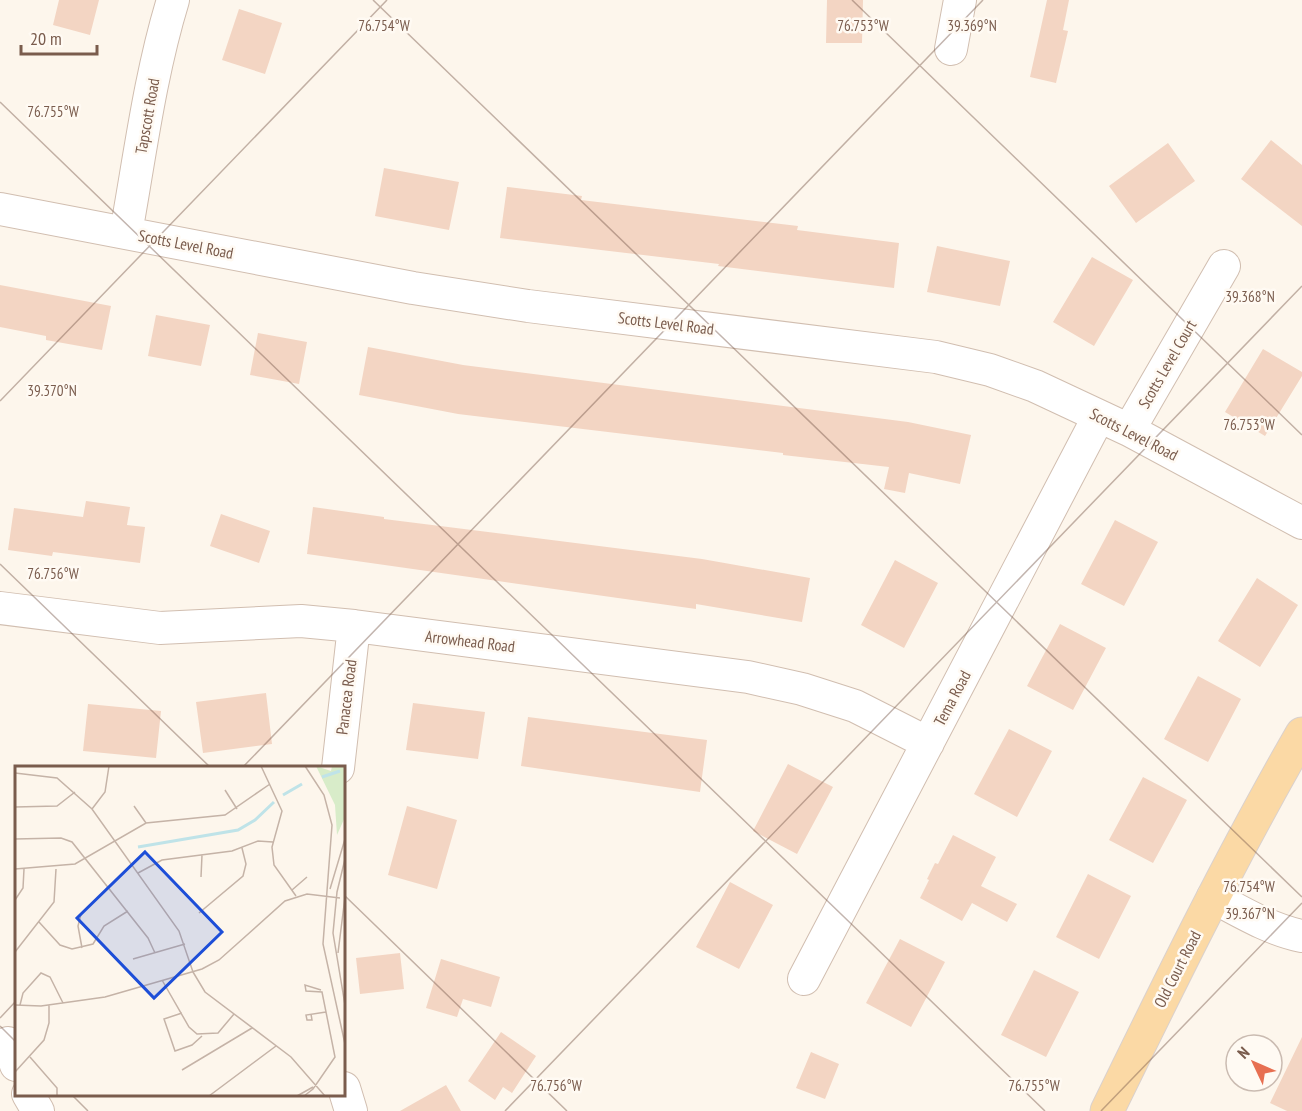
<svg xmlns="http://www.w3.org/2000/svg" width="1302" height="1111" font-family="'PT Sans Narrow',sans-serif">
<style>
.building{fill:#f3d5c3}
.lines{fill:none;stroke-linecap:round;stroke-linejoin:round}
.minor-casing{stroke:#d1beb0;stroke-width:34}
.major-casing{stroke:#dad1cd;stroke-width:35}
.minor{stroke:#fff;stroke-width:32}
.major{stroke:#fbd9a5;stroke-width:33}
.ticks{fill:none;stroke:#7a5c4d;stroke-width:1.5;stroke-opacity:0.45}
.labels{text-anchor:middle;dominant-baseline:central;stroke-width:5;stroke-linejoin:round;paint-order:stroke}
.street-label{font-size:16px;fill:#7a5c4d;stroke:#fffaf3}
.inset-river{fill:none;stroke:#bfe3e8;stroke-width:3}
.inset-road{fill:none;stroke:#c5b3a7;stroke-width:1.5}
.view{fill:#1d4ed8;fill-opacity:0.15;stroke:#1d4ed8;stroke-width:3}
.inset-edge{fill:none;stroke:#7a5c4d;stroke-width:3}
.ticks-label{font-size:15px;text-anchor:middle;fill:#7a5c4d;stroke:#fffaf3;stroke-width:5;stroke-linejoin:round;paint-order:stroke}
</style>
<rect width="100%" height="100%" fill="#fdf6ec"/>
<!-- building -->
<path class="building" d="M59,0h40l-9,35 -37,-10z
M827,0h36l-1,43h-36z
M1047,0h22l-6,30 5,1 -12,52 -26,-6z
M239,9l43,14 -17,51 -43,-14z
M1271,140l31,25v61l-61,-47z
M1168,143l27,38 -59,42 -27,-37z
M384,168l75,14 -10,48 -74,-14z
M507,187l75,9 -1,4 217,26 -1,4 102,13 -5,45 -176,-22 1,-2 -219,-26z
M937,246l73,15 -10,45 -73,-14z
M1092,257l41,23 -39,66 -41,-24z
M0,285l111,21 -9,44 -56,-10v-4l-46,-9z
M156,315l54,10 -9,41 -53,-10z
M258,333l49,9 -8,42 -49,-9z
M368,347l95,18 445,57 63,13 -11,49 -51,-11 -4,20 -21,-4 5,-22 -106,-12v-2l-325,-39 -99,-19z
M1263,349l39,23v4l-37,60 -40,-24z
M86,501l44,6 -3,18 18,2 -5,36 -87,-11 -1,4 -44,-6 6,-42 69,9z
M313,507l71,10v2l318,40 108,19 -8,44 -106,-18v5l-389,-55z
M221,514l49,17 -11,32 -49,-17z
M1115,520l43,22 -34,64 -43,-22z
M895,560l43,23 -34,65 -43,-23z
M1257,578l41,27 -38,62 -42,-26z
M1060,624l46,24 -33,62 -46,-24z
M1198,676l43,23 -33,63 -44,-23z
M266,693l6,51 -69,9 -7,-51z
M413,703l72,9 -7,47 -72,-9z
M88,704l73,7 -5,47 -73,-7z
M528,717l179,23 -7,52 -179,-26z
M1009,729l43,22 -35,66 -43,-23z
M788,764l45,23 -36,67 -44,-23z
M1143,777l44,23 -34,63 -44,-23z
M407,806l50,14 -20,69 -49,-14z
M953,835l43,22 -15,29 36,18 -10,18 -35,-19 -10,18 -42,-23 9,-18 -2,-1 8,-16 3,1z
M1088,874l43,22 -32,63 -43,-22z
M730,882l43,23 -34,64 -43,-22z
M900,939l45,23 -34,65 -45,-24z
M400,953l4,36 -44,5 -4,-36z
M441,959l59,18 -9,30 -28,-8 -6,18 -31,-9z
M1034,970l45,22 -33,65 -45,-22z
M501,1032l35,24 -24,37 -9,-6 -8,13 -27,-19z
M1302,1037v74h-15l-17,-8z
M811,1052l28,12 -14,35 -29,-11z
M446,1085l15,26h-61z"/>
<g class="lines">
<defs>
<path id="minor" d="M951,49l9,-49
M0,209l413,79 115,18 408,51 54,13 45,16 94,44 173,93
M126,233c14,-78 24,-158 47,-233
M1129,430l95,-164
M0,608l160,20 141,-7 53,5 394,51 54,12 53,17 73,37
M338,768l16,-142
M1213,897c28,15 58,33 89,39
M804,979l295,-563
M8,1043l8,22
M344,1088l7,23
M28,1094l10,17"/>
<path id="major" d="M1107,1111c62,-127 124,-254 195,-377"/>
</defs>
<!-- minor casing -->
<use href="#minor" class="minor-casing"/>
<!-- major casing -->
<use href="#major" class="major-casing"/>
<!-- minor -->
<use href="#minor" class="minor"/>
<!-- major -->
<use href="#major" class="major"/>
</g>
<!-- ticks -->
<path class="ticks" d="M373,0l929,897M852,0l450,435M0,102l1045,1009M0,401l387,-401M0,564l211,204M242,768l741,-768M344,895l223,216M0,1018l16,-17M0,1026l16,16M71,1094l17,17M505,1111l797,-825M1101,1111l201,-208"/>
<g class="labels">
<!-- street labels -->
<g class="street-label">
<text transform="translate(147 116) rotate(-80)">Tapscott Road</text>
<text transform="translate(186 244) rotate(11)">Scotts Level Road</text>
<text transform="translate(666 323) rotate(7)">Scotts Level Road</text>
<text transform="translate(1167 364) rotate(-60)">Scotts Level Court</text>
<text transform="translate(1134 434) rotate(27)">Scotts Level Road</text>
<text transform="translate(470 641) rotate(7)">Arrowhead Road</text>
<text transform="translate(346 697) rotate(-83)">Panacea Road</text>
<text transform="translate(952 698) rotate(-62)">Tema Road</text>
<text transform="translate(1177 969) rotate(-63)">Old Court Road</text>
</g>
</g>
<!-- overview -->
<g transform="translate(15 766)">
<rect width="330" height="330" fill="#fdf6ec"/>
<path d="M301,0l15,5 1,-5 13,1v50l-8,18 -2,-30z" fill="#d8ecc9"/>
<path class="inset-river" d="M307,11l18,-6M268,29l19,-11M123,81l100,-17 17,-10 19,-18"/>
<path class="inset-road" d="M110,0h22M246,0l21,45 -10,36 2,18 22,31M290,0l19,29 8,30 -9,119 22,100M0,7l42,5 35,31 87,122 14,41M210,24l12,19M119,40l12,17M0,41l42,-1 18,-14M77,43l13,-17 4,-26M0,73l46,-1 11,4 76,96 7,15M330,93l-8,33 -4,41 12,72M0,103l60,-5 71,-41 79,-8 45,-31M123,107l24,-13 70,-9 26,-10 15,1M186,111l1,-22M315,123l15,-50M277,124l15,-13M0,134l8,-12 1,-19M184,147l44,-37 3,-12 -4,-16M66,148l-3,12 4,22M24,156l21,23 12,4 21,-5 11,-18 24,-15M0,186l39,-50 2,-33M323,187l7,-56M118,193l52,-15M178,206l12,20 86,65 34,39M147,214l27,47 8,7 21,-1 16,-19M0,239l26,1 64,-9 97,-28 17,-9 66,-59 22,-7 33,4M5,239l3,-12 18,-20 9,4 13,26M167,247l-18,6 11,32 17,-6 10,-9M296,248l1,6h-5l-1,-5 20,-3M15,291l27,31v8M167,304l70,-42M0,306l29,-32 5,-17v-18M194,330l67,-50M282,330l16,-9M289,330l9,-7 22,-32 -13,-65 -16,-1 -1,-6 16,5"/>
<path class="view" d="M130,86l77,80 -68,66 -77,-80z"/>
<rect width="330" height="330" class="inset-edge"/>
</g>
<g class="ticks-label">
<text x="384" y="31">76.754°W</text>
<text x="863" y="31">76.753°W</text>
<text x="972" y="31">39.369°N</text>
<text x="53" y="117">76.755°W</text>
<text x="1250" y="302">39.368°N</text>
<text x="52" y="396">39.370°N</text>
<text x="1249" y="430">76.753°W</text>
<text x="53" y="579">76.756°W</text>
<text x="1249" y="892">76.754°W</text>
<text x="1250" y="919">39.367°N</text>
<text x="556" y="1091">76.756°W</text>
<text x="1034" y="1091">76.755°W</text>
</g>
<!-- north arrow -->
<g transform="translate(1254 1063) rotate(314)"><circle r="28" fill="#fffaf3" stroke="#cabbb1" stroke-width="1.5"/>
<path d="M0-4.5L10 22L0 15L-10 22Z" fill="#e76f51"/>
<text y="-9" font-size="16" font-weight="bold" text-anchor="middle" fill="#7a5c4d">N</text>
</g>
<!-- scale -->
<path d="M21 45v9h76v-9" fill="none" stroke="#7a5c4d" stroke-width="3"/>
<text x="30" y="45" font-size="18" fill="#7a5c4d" stroke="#fffaf3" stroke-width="4.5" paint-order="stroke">20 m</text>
</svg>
